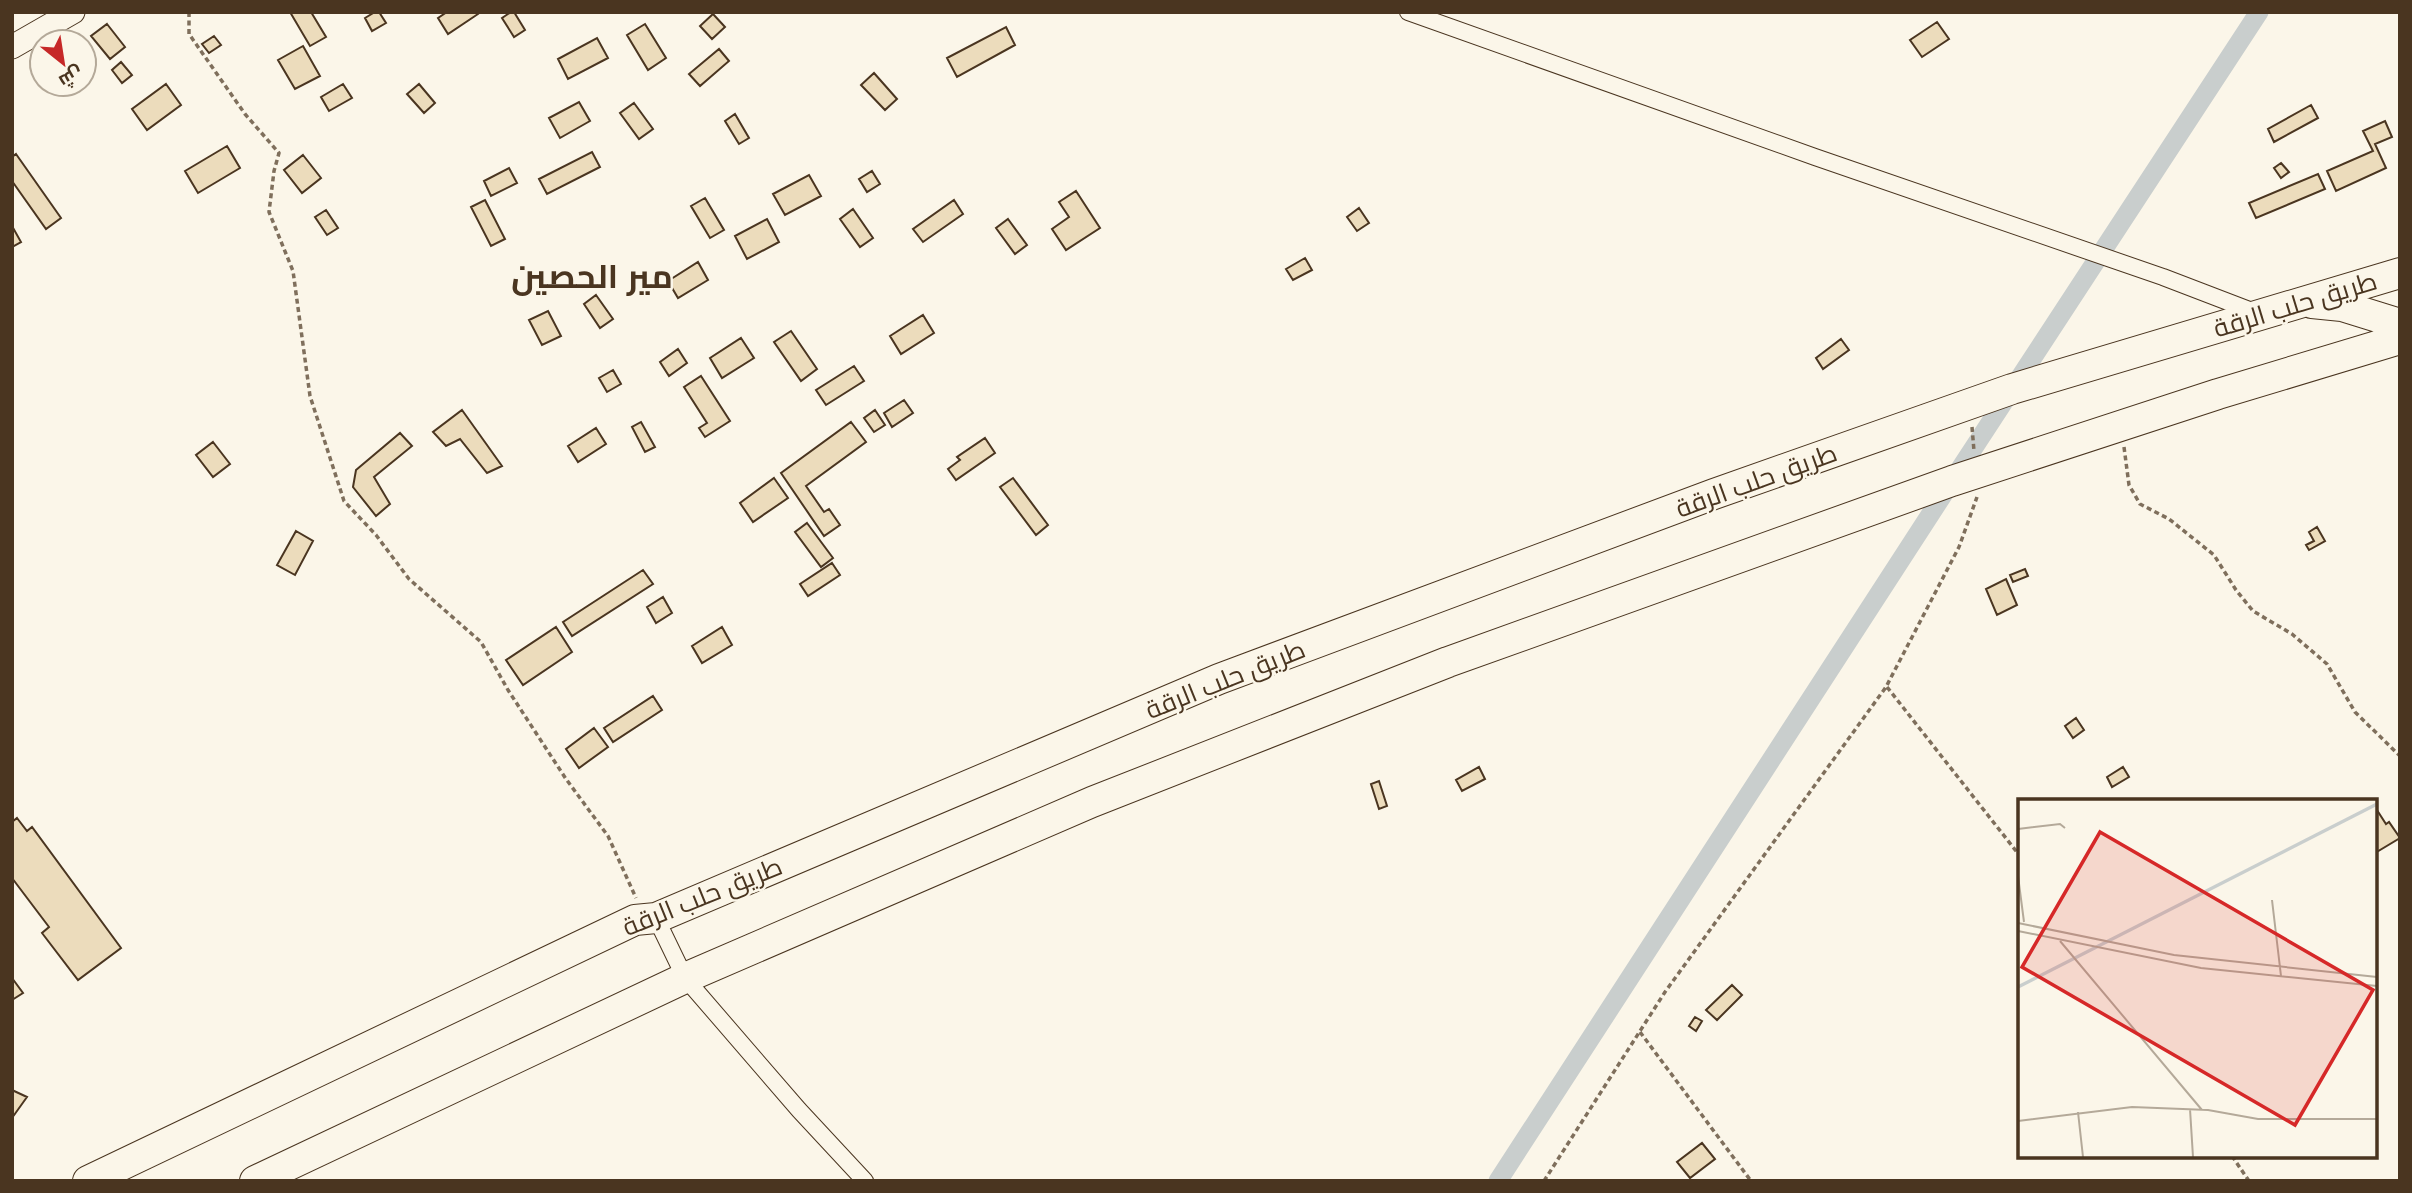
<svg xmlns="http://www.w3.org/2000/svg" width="2412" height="1193" font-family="Mulish,Cairo,sans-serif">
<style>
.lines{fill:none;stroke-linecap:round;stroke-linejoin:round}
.canal{stroke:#c9cecd;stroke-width:19}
.building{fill:#ecdcbc;stroke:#4a3520;stroke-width:2}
.street-casing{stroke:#4a3520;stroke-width:18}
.secondary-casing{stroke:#4a3520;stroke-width:25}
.highway-casing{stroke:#4a3520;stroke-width:32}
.path{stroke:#7f6f5c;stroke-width:3.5;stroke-dasharray:5 3.5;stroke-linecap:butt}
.street{stroke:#fbf6e9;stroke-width:16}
.secondary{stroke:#fbf6e9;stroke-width:23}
.highway{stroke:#fbf6e9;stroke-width:30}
.labels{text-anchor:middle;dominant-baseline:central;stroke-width:5;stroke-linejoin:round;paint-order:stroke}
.street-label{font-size:26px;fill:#4a3520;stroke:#fbf6e9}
.district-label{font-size:33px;font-weight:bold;fill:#4a3520;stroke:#fbf6e9}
.inset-river{fill:none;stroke:#c9cecd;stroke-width:3.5}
.inset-road{fill:none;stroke:#b4a999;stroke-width:2}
.view{fill:#d62828;fill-opacity:0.15;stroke:#d62828;stroke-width:3.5}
.inset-edge{fill:none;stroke:#4a3520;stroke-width:3.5}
</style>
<rect width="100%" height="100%" fill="#fbf6e9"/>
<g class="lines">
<!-- canal -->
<path class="canal" d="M1498,1181l454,-700 307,-469"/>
</g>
<!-- building -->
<path class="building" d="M290,12h21l15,25 -16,9z
M375,12h4l7,11 -14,8 -7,-13z
M447,12h30l1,2 -30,20 -10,-16z
M511,12h3l11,18 -11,7 -12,-19z
M713,14l12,13 -13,12 -12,-13z
M1937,22l12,17 -27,18 -12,-17z
M107,24l18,23 -15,12 -19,-23z
M645,24l21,34 -18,12 -21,-35z
M1006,27l9,18 -58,32 -10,-19z
M214,36l7,9 -12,8 -7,-9z
M597,38l11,20 -40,21 -10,-20z
M303,46l17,30 -25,13 -17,-29z
M719,49l10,12 -29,25 -11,-12z
M121,62l11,13 -10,8 -10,-13z
M874,73l23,26 -12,11 -24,-25z
M166,84l15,21 -34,25 -15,-21z
M343,84l9,14 -23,13 -8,-14z
M419,84l16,19 -11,10 -17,-19z
M579,102l11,19 -30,17 -11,-20z
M634,103l19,26 -14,10 -19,-26z
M2311,105l7,13 -44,24 -6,-13z
M735,114l14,24 -10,6 -14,-23z
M2385,121l7,16 -17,7 11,24 -50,23 -9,-20 46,-20 -10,-20z
M227,146l13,22 -42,25 -13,-22z
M592,152l8,15 -53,27 -8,-15z
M16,154l45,64 -15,11 -34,-48v-24z
M303,155l18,23 -19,15 -18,-23z
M2281,163l8,9 -8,6 -7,-10z
M509,168l8,15 -26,13 -7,-15z
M872,171l8,13 -13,8 -8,-13z
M2318,174l7,15 -69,29 -7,-15z
M809,175l12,21 -36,19 -12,-21z
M1076,191l24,37 -34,22 -14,-21 17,-12 -10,-15z
M705,198l19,32 -14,8 -19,-32z
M485,200l20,39 -14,7 -20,-39z
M954,200l9,14 -40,28 -10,-13z
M1359,208l10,15 -12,8 -10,-14z
M853,209l20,29 -13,9 -20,-28z
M326,210l12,18 -11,7 -12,-18z
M767,219l12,23 -32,17 -12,-23z
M1008,219l19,26 -12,9 -19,-26z
M12,226l9,16 -9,5z
M1305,258l7,12 -19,10 -7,-11z
M698,262l10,18 -30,18 -10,-17z
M596,295l17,24 -13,9 -16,-24z
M548,311l13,25 -19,9 -13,-25z
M923,315l11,18 -33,21 -11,-18z
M791,331l26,38 -16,12 -27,-39z
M741,338l13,20 -32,20 -12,-20z
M1841,339l8,11 -26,19 -7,-11z
M678,349l9,14 -18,13 -9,-14z
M854,366l10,15 -38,24 -10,-15z
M613,370l8,14 -14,8 -8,-14z
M701,376l29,45 -25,16 -6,-9 8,-5 -23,-36z
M904,400l9,13 -21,14 -8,-14z
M462,410l40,56 -15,7 -27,-34 -14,7 -13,-14z
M875,410l10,15 -11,7 -10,-14z
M641,422l14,25 -10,5 -13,-25z
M851,422l15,20 -60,44 18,26 5,-3 11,16 -16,11 -43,-63z
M596,428l10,16 -28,18 -10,-16z
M400,433l12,13 -38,31 16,27 -14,12 -23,-29 3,-17z
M985,438l10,15 -39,27 -8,-11 12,-9 -3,-3z
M213,442l17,22 -17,13 -17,-22z
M774,478l14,20 -35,24 -13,-19z
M1013,478l35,47 -12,10 -36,-48z
M807,523l26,35 -12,9 -26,-35z
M2317,527l8,14 -16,9 -3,-5 8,-4 -5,-9z
M296,531l17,10 -18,34 -18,-10z
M832,563l8,12 -32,21 -8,-12z
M2025,569l3,7 -15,6 -3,-7z
M643,570l10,14 -81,52 -9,-14z
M2006,579l11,26 -20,10 -11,-26z
M663,597l9,16 -16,10 -9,-16z
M556,627l16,25 -49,33 -17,-25z
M722,627l10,18 -30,18 -10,-17z
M653,696l9,14 -49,32 -9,-14z
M2076,718l8,12 -11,8 -8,-12z
M594,728l14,19 -29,21 -13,-19z
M1479,767l6,12 -23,12 -6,-11z
M2123,767l6,10 -17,10 -5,-10z
M1379,781l8,25 -8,3 -8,-25z
M2375,807l11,17 3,-2 11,16 -25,15z
M17,818l10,13 5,-4 89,121 -43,32 -36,-47 7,-6 -37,-49v-56z
M12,978l11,15 -11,7z
M1732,985l10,10 -25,25 -11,-10z
M1695,1017l7,4 -6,10 -7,-5z
M12,1090l15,7 -15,21z
M1702,1143l13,16 -25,19 -13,-16z"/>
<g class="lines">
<defs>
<path id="street" d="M1408,12l407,145 348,120 94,36
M656,918l29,60 114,132 66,71"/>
<path id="secondary" d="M12,47l61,-35"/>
<path id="highway" d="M2312,303l30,3 58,18
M88,1181l547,-261 21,-2 563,-239 495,-185 298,-105 388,-116
M255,1181l430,-203 407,-176 356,-140 504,-181 266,-87 182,-55"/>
</defs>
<!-- street casing -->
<use href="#street" class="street-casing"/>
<!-- secondary casing -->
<use href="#secondary" class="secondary-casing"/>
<!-- highway casing -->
<use href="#highway" class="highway-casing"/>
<!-- path -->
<path class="path" d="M189,12v22l56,80 34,39 -5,18 -5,41 24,59 17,125 34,105 32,34 33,44 72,63 27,48 58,89 42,57 28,62
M1972,427l2,24
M2124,447l5,38 11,19 29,15 45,36 22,35 17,21 39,23 35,30 28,48 45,44
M1887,687l133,169
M1640,1032l111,149
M2232,1156l17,25
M1544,1181l121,-189 221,-305 73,-140 18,-50"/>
<!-- street -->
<use href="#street" class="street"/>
<!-- secondary -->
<use href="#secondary" class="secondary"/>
<!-- highway -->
<use href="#highway" class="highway"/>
</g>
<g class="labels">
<!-- street labels -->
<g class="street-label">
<text transform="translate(2295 304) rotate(-17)">طريق حلب الرقة</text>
<text transform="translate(1756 480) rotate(-20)">طريق حلب الرقة</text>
<text transform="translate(1225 679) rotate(-22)">طريق حلب الرقة</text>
<text transform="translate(702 896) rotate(-22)">طريق حلب الرقة</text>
</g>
<!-- district labels -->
<g class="district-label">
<text x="592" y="275">مير الحصين</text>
</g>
</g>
<!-- overview -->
<g transform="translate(2018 799)">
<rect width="359" height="359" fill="#fbf6e9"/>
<path class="inset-river" d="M0,188l359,-183"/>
<path class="inset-road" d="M0,30l42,-5 5,4M0,77l6,46M254,101l9,76M0,124l156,32 203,22M0,132l183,37 176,18M42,142l142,169M172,310l3,48M60,313l5,45M0,322l114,-14 76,3 50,9h119"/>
<path class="view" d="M82,33l273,158 -78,135 -273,-158z"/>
<rect width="359" height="359" class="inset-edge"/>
</g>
<!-- border -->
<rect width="2412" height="1193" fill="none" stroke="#4a3520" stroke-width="28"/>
<!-- north arrow -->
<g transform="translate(63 63) rotate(150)"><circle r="33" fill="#fbf6e9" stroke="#b4a999" stroke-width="2"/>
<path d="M0-5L12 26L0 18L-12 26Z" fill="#c62828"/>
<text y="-10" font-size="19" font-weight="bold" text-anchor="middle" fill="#4a3520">ش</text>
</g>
</svg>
